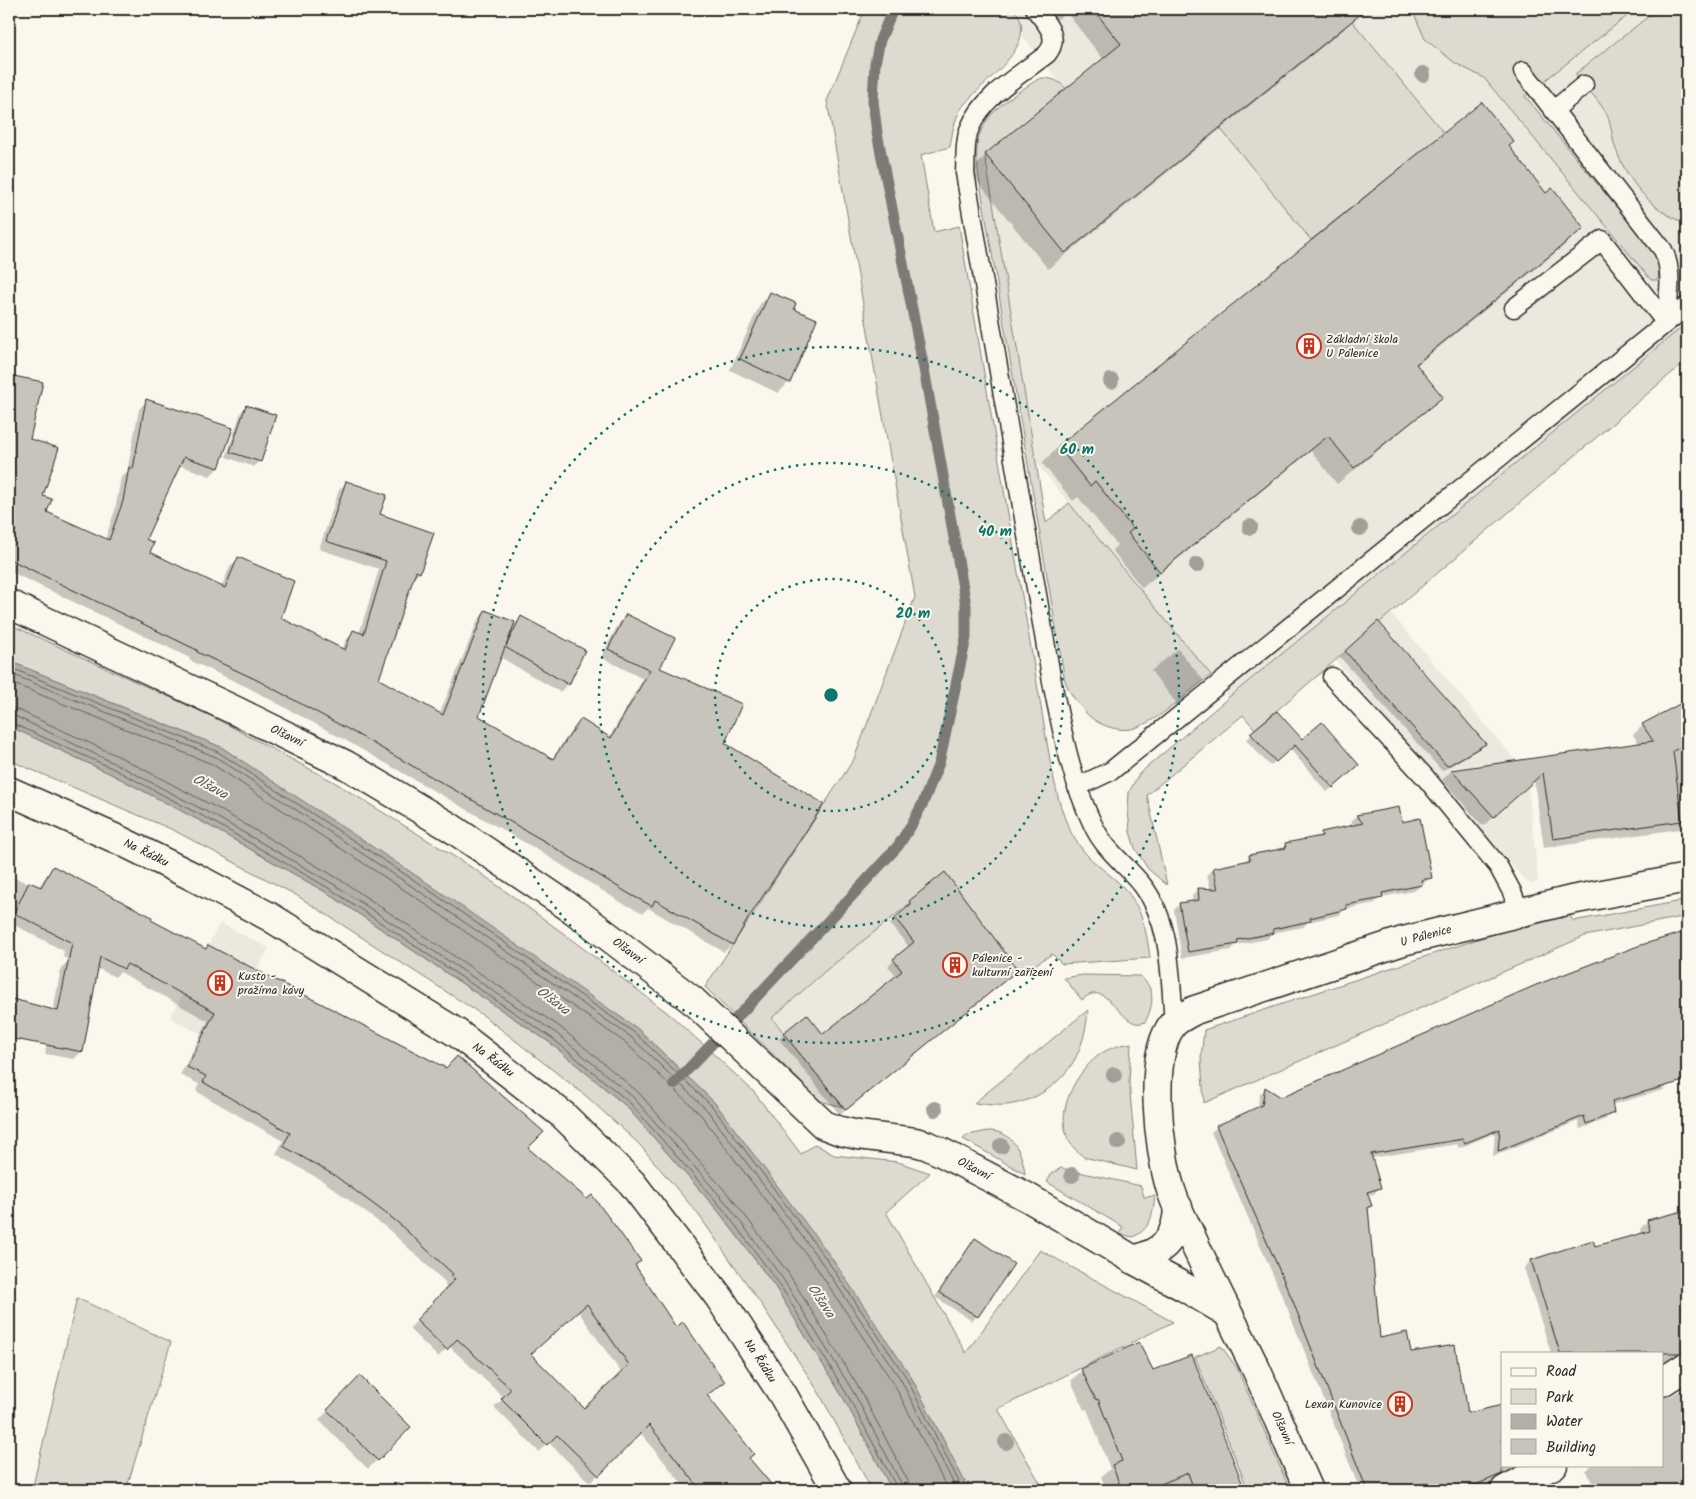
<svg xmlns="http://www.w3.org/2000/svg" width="1696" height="1499" font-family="Kalam,sans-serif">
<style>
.built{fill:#ebe8de}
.green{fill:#dddad0;stroke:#84827e}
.water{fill:#b1afa7;stroke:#7b7a75}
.shadow{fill:#0003;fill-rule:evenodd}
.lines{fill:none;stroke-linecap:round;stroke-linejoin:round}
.shore{stroke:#61605d;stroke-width:1}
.stream{stroke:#7b7a75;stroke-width:11}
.building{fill:#c7c4bc;stroke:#2b2b2b;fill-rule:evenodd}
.lane-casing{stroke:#2b2b2b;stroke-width:21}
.street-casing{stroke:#2b2b2b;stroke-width:31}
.lane{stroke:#fbf7ec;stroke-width:18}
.street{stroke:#fbf7ec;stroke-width:28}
.tree{fill:#a19f98}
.ring{fill:none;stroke:#0f766e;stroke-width:2.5;stroke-dasharray:2.5 5}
.labels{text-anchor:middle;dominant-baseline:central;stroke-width:4;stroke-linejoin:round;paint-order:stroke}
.poi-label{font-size:12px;fill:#2b2b2b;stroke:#fbf7ec;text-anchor:start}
.street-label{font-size:12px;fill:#2b2b2b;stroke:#fbf7ec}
.water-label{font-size:14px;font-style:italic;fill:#5a5956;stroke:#fbf7ec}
.centre{fill:#0f766e;stroke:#fbf7ec;stroke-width:2.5}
.ring-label{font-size:15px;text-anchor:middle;font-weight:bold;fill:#0f766e;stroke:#fbf7ec;stroke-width:4;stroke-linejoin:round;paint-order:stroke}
</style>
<rect width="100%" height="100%" fill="#fbf7ec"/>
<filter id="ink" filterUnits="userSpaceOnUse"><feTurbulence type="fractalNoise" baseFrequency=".02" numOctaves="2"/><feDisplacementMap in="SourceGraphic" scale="10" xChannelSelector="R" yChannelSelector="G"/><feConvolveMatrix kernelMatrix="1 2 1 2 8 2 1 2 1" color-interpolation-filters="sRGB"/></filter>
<g filter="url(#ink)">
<!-- built -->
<path class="built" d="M1014,9h673v351l-297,252 137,162 11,106 -3,4h-4l-8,-6 -188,-218 -80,69 -218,-265 -52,-310 81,-65 -43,-52v-8z
M945,872l72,98 -171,140 -74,-92 52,-46z
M220,923l49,25 -51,95 -48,-25z"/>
<!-- green -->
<path class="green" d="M865,9h149c30,37 -36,74 -53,100 -7,11 -9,26 -11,38l-29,8 13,77 25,-6 91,534c6,29 12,65 32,89 11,15 29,25 42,39 18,19 23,45 26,70l-88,6 -10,-10 -32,20 -107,-73 -89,71 -52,46 71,89 -23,-6 -115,-114 149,-228 61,-162 -88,-496z
M1412,9h224l-111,87 135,164 -2,20h-7l-167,-202 -29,-15 -30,-24z
M1658,9h29v215c-36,-13 -61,-44 -73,-80 -2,-9 -3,-18 -6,-27 -4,-11 -24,-32 -33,-43z
M1352,21l92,112 -133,107 -91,-112z
M1040,78c12,0 19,2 26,11l-81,66 61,368 23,-20 142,172c-22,16 -51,45 -76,53 -16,5 -38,-3 -49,-15 -10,-12 -15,-17 -21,-32l-86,-503c-2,-13 -4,-29 0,-42 9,-27 39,-44 61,-58z
M1687,323v37l-432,369 -12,-14 -96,80 20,90 -19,-16 -13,-21 -5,-16 -2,-22 1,-18 10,-18 90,-77z
M9,624l204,93 121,65 145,90 84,61 106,81 38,34 47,44 47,62 14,-10 19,11 64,7 32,11 -44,39 80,141 74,-103 133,72 -175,87 46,81h-75l-59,-115 -195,-272 -77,-74 -417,-282 -212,-86z
M9,726l102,48 97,51 121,69 220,148 77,64 93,106 55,73 70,114 48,91h-20l-54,-99 -55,-84 -65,-93 -59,-70 -53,-48 -102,-80 -188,-121 -123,-65 -164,-70z
M1687,900v16l-102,20 -381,167 -3,-45 3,-28 277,-92 88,-25 4,8z
M1083,975l56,1c17,11 15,30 6,46 -24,11 -36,-47 -63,-22l-18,-22z
M1088,1010c-1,12 -3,24 -7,35 -10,32 -42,57 -75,60 -11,1 -21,-1 -32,-2z
M1131,1043l-2,39 8,88 -53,-13c-38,-26 -15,-79 15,-102 9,-7 21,-10 32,-12z
M988,1131c25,-1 35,23 37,43l-62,-35 5,-4z
M1061,1168l80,18 3,11 11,-1c-2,18 -4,33 -22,41l-14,-3 4,-7 -76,-45 5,-9z
M77,1298l94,44 -45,148h-94z
M1221,1346l16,22 53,122h-42l-53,-133z"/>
<!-- water -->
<path class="water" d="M9,661l212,86 208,137 209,145 77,74 116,154 79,118 59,115h-77l-48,-91 -70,-114 -55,-73 -93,-106 -77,-64 -220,-148 -121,-69 -97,-51 -102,-48z"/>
<!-- shadow -->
<path class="shadow" d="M1031,9h325l3,4 -16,17 -295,239 -78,-97 16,-17 118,-95 -38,-48 -19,16z
M1482,104l25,42 39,48 36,34 -16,16 -150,122 25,30 -17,17 -87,71 -26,-33 -169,137 -30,-38 5,-5 -39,-48 -5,4 -31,-38 16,-16z
M771,293l18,89 -11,11 -48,-23 30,-66z
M9,376l32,7 -13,57 18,72 59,28 10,-30 6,-33 6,-5 12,-63 8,-8 71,67 -8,8 -31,-11 -35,75 4,12 73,35 9,-20 9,-8 41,59 62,32 4,-10 8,-8 5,2 20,-65 -60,-20 20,-59 8,-8 32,33 53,19 -13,39 -8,7 -33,100 61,35 39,-95 8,-8 25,16 11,-11 61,34 -15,33 -8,8 -60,-35 -23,60 74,43 22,-32 8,-8 28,18 34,-59 -42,-22 18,-34 8,-8 32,53 65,75 24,173 -16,28 -8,8 -76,-44 -5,5 -21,-10 -86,-54 -191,-109 -96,-52 -60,-28 1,-2 -181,-87z
M246,407l13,54 -5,6 -28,-10 15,-45z
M1378,623l106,121 -5,5 -37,22 -102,-114z
M1178,649l26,32 -27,23 -26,-33z
M1684,703l3,6v119l-143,20 -10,-67 -51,45 -41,-46 9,-9 189,-26 -7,-10 10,-10z
M1277,712l25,29 50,29 -25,22 -37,-43 -20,17 -24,-26z
M1398,808l3,15 29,55 -16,13 -33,6 -6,6 -30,6 -6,6 -31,7 -5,5 -31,6 -5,6 -31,6 -5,5 -49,8 -8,-48 6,-6 13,-2 -1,-6 6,-7 13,1 -4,-15 6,-6 31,-7 5,-5 31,-7 6,-5 30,-6 6,-6 33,-7 -4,-4 6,-6z
M54,868l96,52 377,228 107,118 42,62 47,53 -17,15 42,63 26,31h-87l-47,-58 -50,51 -42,-41 -9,10 -45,-45 10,-9 -55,-52 -11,11 -29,-28 39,-41 -4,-4 2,-1 -58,-54 -62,-46 -50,-29 7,-13 -87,-50 3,-7 -19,-9 28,-54 -88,-49 -5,5 -18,-9 -15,83 -8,8 -29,-5 16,-86 8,-8 -6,-3 1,-6 -55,-29v-47l29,13 8,-12zM578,1311l44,63 -38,36 -55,-55z
M945,873l66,102 -171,140 -61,-76 5,-5 39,1 74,-59 -9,-10 21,-19 -19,-23 17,-14 -2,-3 5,-5z
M1687,932v104l-22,4 4,44 -6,6 -52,15 1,8 -6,6 -26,10 -2,-8 -85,35 2,-23 -36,15 -2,-4 -86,14 8,30 -5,6 -7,1 4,10 -4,4 12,130 32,15 56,61 34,-8 1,5v53h17l-4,4 -24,13 -3,8h-128l-74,-185 -75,-173 6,-5 40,-18 3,-15 6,-6 15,10 357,-151z
M1686,1211l1,148 -9,-2 -8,3 -8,5v-12h-111l-27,-85 7,-7 61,-20 2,6 48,-13 -2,-5 7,-8z
M970,1245l7,71 -5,5 -37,-24z
M1191,1357l52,133h-136l-6,-13 9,-8 -23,-60 -3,1 -13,-29 11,-11 70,2z
M360,1378l49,49 -41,42 -49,-49z
M1687,1386v104h-91l-10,-19 6,-6h70v-67l9,-2z"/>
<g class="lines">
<!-- shore -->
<path class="shore" d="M9,667l209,85 208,136 209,145 77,73 115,154 79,117 57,113
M9,673l207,84 206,136 209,144 76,73 115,153 79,117 56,110
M9,682l203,82 206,135 208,144 75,72 115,152 78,117 54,106
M9,708l9,2 102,47 97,51 122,71 221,148 78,65 96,109 55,73 71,116 48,91 2,9
M9,715l6,1 101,48 97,51 122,70 221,148 77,64 95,108 55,74 71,114 47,90 2,7
M9,722l105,47 96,51 122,70 220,148 77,64 94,107 55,73 70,114 48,90v4"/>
<!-- stream -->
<path class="stream" d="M674,1084l175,-185 49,-53 14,-22 11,-21 16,-40 27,-125v-33l-42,-236 -47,-236 -4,-32 2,-38 5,-23 13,-31"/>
</g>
<!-- building -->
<path class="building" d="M1093,9h274l-302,244 -80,-99 136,-110z
M1482,102l32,40 -5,4 37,47 6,-5 32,40 -168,136 27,33 -89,71 -26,-32 -168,136 -32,-39 5,-4 -38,-48 -5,5 -32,-40z
M770,292l26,11 -2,6 23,10 -27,64 -50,-24z
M9,375l34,7 -13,57 29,9 -16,48 9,3 -5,13 62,28 14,-39 6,-34 4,2 13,-70 87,29 -14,40 -35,-11 -38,82 8,4 -4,9 75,36 13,-31 56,24 -13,37 64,32 8,-20 11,4 22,-73 -60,-20 20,-60 41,14 -7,19 54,19 -14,40 -4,-2 -37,108 64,36 42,-105 30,12 -9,24 15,-30 64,34 -16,35 -64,-38 -26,69 74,43 28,-40 30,19 39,-68 -42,-21 18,-35 49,24 -15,30 82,36 -17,39 99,61 -75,113 -16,28 -78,-45 -3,6 -21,-11 -87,-54 -191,-109 -96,-52 -60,-28v-2l-188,-91z
M246,405l30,10 -15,47 -31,-10z
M1378,621l78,88 30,35 -39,22 -102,-115z
M1687,700v44l-14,7 9,70 -129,18 -10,-66 -49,44 -43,-47 202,-29 -11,-17z
M1277,711l25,28 20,-17 37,43 -26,23 -38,-43 -19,17 -26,-29z
M1399,807l3,15 18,-4 12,60 -11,2 1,5 -40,8 1,5 -37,7 1,4 -37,9 1,3 -38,8 1,4 -37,7 1,4 -50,8 -9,-49 20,-3 -1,-12 20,1 -5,-21 37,-8 -1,-5 37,-7 -1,-5 37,-7 -1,-4 42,-9 -7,-8z
M53,866l99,51 -1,3 55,29 2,-4 238,123 11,-12 87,76 -16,16 59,51 5,-4 49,66 -6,4 41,62 7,-5 42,60 -18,13 47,59 -5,4 27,32h-75l-52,-65 -50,51 -42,-41 -10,10 -46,-46 10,-10 -54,-50 -10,11 -31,-30 39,-41 -4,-3 2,-2 -57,-53 -62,-46 -51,-29 7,-13 -87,-51 3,-6 -19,-9 28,-55 -88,-48 -3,5 -24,-12 -17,95 -74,-14v-40l49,13 14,-68 -58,-30 15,-31 12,5zM587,1304l42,61 -45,43 -53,-54z
M945,872l73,98 -172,140 -63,-77 24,-19 16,20 79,-63 -9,-12 21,-17 -19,-24 16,-14 -2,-3z
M1687,931v149l-75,21 2,12 -28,11 -2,-8 -86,35 2,-22 -35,14 -2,-4 -92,15 10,34 -14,4 5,14 -4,1 12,131 27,-6 4,20 44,-7 6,38 2,-1 5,31 34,-8v69l-39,16h-96l-75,-191 -76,-173 46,-21 3,-18 16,10 255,-112 102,-39z
M1687,1210v141l-8,2h-119l-29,-93 62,-20 2,6 55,-15 -3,-11z
M975,1238l39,26 -36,53 -39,-25z
M1139,1342l14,28 39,-15 53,135h-51l-6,-17 -42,17h-24l-10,-25 10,-4 -24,-62 -2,1 -15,-31z
M360,1376l51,51 -33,34 -51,-51z"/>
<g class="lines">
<defs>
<path id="lane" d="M1035,9c11,14 26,28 12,45 -27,21 -65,42 -78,76 -5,13 -3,29 -4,43l87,509c10,49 19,97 41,143 12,26 33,39 50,61 29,38 27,92 31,137
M1523,71l140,179c11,23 5,47 3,73
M1554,110l30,-25
M1514,308l88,-68 64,83
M1332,677l93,100 73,89 14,26 8,20
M1077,787l34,-16 576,-465"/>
<path id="street" d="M9,604l227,107 110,54 104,62 125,84 117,89 132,125 16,6 18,4 57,7 11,3 15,7 86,45 107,63 50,27 44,26
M9,791l112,50 75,37 74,39 187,116 106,82 69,68 87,114 64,98 54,95
M1134,1260c30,-8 43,-22 44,-53
M1662,1382l25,-16
M1309,1490c-18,-40 -35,-81 -53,-121 -22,-45 -45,-88 -65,-133 -8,-16 -16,-32 -21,-49 -11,-37 -23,-132 3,-163 6,-6 15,-10 22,-14l208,-69 168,-41 116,-22
M1505,1490l48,-25"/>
</defs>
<!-- lane casing -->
<use href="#lane" class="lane-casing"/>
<!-- street casing -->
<use href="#street" class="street-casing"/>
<!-- lane -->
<use href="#lane" class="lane"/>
<!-- street -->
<use href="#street" class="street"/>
</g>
<!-- trees -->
<g class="tree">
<circle cx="1423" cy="74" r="8"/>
<circle cx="1111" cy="381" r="8"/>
<circle cx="1250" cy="527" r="8"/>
<circle cx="1360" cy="528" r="8"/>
<circle cx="1197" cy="565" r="8"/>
<circle cx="1114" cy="1075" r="8"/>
<circle cx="935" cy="1109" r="8"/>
<circle cx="1118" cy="1142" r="8"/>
<circle cx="1001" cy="1146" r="8"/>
<circle cx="1072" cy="1175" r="8"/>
<circle cx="1006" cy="1442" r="8"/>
</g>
</g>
<!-- distance rings -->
<g class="ring">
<circle cx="831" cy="695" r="116"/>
<circle cx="831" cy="695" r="232"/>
<circle cx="831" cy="695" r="348"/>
</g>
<!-- icons -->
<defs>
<symbol id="building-ring" viewBox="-11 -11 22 22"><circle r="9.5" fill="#fbf7ec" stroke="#c8321e" stroke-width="1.5"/><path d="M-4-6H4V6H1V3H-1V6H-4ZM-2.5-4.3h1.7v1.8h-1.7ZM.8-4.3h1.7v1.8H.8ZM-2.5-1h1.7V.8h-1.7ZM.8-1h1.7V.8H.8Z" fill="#c8321e"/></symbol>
</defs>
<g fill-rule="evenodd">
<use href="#building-ring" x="1295" y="332" width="28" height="28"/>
<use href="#building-ring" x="941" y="951" width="28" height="28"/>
<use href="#building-ring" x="206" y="969" width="28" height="28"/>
<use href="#building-ring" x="1386" y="1390" width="28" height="28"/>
</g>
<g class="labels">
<!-- poi labels -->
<g class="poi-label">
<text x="1326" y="339">Základní škola<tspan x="1326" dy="14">U Pálenice</tspan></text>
<text x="972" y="958">Pálenice -<tspan x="972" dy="14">kulturní zařízení</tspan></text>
<text x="238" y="976">Kusto -<tspan x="238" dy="14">pražírna kávy</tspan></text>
<text x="1382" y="1404" text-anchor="end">Lexan Kunovice</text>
</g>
<!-- street labels -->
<g class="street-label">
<text transform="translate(287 736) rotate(26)">Olšavní</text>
<text transform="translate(146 853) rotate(26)">Na Řádku</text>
<text transform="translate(1426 936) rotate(-15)">U Pálenice</text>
<text transform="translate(628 951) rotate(37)">Olšavní</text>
<text transform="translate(493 1060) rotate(37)">Na Řádku</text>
<text transform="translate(974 1169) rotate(28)">Olšavní</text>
<text transform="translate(760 1361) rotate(57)">Na Řádku</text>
<text transform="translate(1282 1428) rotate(66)">Olšavní</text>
</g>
<!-- water labels -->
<g class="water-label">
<text transform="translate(210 787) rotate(28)">Olšava</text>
<text transform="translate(553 1001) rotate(37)">Olšava</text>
<text transform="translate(821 1301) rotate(57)">Olšava</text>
</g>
</g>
<circle cx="831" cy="695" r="8" class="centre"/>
<g class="ring-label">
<text x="1077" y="454">60 m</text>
<text x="995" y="536">40 m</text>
<text x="913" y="618">20 m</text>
</g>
<!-- margin -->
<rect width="1696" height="1499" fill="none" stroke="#fbf7ec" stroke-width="30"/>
<rect x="15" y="15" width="1666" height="1469" fill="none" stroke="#2b2b2b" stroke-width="2" filter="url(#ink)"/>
<!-- legend -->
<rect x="1501" y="1352" width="162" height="115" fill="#fbf7ec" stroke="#a8a59f"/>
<rect x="1511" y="1368" width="25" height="8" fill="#fbf7ec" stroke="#a8a59f"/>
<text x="1546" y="1376" font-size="15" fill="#2b2b2b">Road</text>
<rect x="1511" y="1389" width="25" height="15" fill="#dddad0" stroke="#a8a59f"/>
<text x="1546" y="1402" font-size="15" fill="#2b2b2b">Park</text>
<rect x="1511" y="1414" width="25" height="15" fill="#b1afa7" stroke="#a8a59f"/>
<text x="1546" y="1426" font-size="15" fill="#2b2b2b">Water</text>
<rect x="1511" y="1439" width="25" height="15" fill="#c7c4bc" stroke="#a8a59f"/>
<text x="1546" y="1452" font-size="15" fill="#2b2b2b">Building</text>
</svg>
